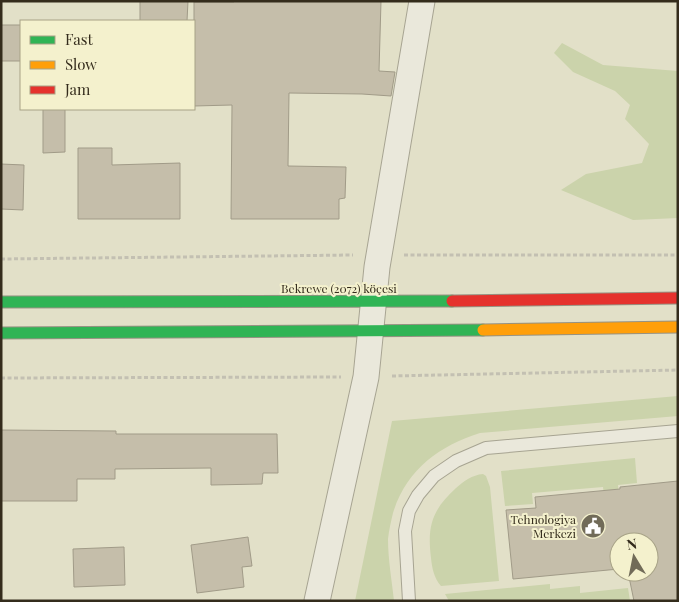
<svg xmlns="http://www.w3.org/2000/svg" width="679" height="602" font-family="'Playfair Display',serif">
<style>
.green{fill:#cbd3ab}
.building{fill:#c5beaa;stroke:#a19b88}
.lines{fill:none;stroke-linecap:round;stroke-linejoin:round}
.lane-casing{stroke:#a7a492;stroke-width:14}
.street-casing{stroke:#a7a492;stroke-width:27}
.fast-casing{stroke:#969282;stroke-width:13}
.slow-casing{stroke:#969282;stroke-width:13}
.jam-casing{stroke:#969282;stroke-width:13}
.path{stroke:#c3c0b2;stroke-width:3;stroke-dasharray:4 2.5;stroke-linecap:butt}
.lane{stroke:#eae8db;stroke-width:12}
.street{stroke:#eae8db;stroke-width:25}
.fast{stroke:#30b455;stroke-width:11}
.slow{stroke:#ff9f0a;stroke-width:11}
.jam{stroke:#e5322d;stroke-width:11}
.labels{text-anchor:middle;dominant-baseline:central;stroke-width:4;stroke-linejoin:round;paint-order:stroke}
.street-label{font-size:12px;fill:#342c1c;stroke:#f4f1cd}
.poi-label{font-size:12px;fill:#342c1c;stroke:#f4f1cd;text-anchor:end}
</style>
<rect width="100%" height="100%" fill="#e2e0c8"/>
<!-- green -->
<path class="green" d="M562,43l41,22 75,6v147l-45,2 -72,-30 25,-16 56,-11 7,-19 -24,-25 5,-14 -15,-14 -42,-19 -19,-19z
M678,396v20l-198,17c-41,13 -74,37 -87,80 -2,8 -4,17 -5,26 0,21 4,42 6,62h-39l37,-180z
M635,458l2,25 -19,2 1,10 -15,1 -1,-9 -71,6 1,11 -28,2 -4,-35z
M483,474l3,2 4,11 9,94 -58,5c-7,-8 -9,-18 -10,-28 -4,-32 1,-48 25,-70 8,-7 16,-13 27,-14z
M550,584v5l30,-3v7l48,-5 2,13h-181l-4,-7z"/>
<!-- building -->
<path class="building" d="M140,1h48l-1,20h-47z
M234,1h147l-2,70 16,1 -4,24 -29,-2 -73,-1 -1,73 58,1 -1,31 -6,1v20h-108l1,-114 -38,1v-104h40z
M1,25h20v36h-20z
M43,109h22v43l-22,1z
M78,148h34v17l68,-2v56h-102z
M1,164l23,1 -1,45 -22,-1z
M1,430l115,1v3h161l1,39h-15l-1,11 -51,1v-17l-96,1v10h-38v22h-76z
M678,481v120h-44l-6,-29h21v-30h-30v27l-106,10 -7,-69 30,-2 -1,-11 85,-8v-2z
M248,537l4,29 -10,1 2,20 -47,6 -6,-48z
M124,547l1,38 -51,2 -1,-38z"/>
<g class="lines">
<defs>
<path id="lane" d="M409,601l-4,-70 4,-20 9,-16 16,-19 22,-15 30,-13 192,-17"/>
<path id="street" d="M317,601l49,-224 11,-110 45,-266"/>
<path id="fast" d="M1,302l451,-1
M1,333l482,-3"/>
<path id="slow" d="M483,330l195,-3"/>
<path id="jam" d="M452,301l226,-3"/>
</defs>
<!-- lane casing -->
<use href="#lane" class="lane-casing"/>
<!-- street casing -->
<use href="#street" class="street-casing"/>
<!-- fast casing -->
<use href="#fast" class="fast-casing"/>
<!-- slow casing -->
<use href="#slow" class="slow-casing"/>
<!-- jam casing -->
<use href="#jam" class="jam-casing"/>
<!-- path -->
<path class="path" d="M404,255h274
M1,259l352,-4
M392,376l286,-6
M1,378l340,-1"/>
<!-- lane -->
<use href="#lane" class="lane"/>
<!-- street -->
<use href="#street" class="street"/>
<!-- fast -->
<use href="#fast" class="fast"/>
<!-- slow -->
<use href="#slow" class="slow"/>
<!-- jam -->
<use href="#jam" class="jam"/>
</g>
<!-- icons -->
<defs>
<symbol id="civic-disc" viewBox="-11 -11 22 22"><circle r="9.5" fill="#716b58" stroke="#f4f1cd"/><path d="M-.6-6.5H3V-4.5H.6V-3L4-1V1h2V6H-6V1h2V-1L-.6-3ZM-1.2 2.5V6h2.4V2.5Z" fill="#fff"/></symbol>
</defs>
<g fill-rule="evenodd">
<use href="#civic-disc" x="579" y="512" width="28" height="28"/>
</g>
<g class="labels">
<!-- street labels -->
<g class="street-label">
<text x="339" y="288">Bekrewe (2072) köçesi</text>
</g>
<!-- poi labels -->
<g class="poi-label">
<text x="576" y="519">Tehnologiya<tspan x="576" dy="14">Merkezi</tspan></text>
</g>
</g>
<!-- border -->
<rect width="679" height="602" fill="none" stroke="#342c1c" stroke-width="5"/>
<!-- legend -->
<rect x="20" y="20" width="175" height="90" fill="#f4f1cd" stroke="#a7a286"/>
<rect x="30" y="36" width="25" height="8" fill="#30b455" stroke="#a7a286"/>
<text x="65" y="45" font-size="15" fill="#342c1c">Fast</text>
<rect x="30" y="61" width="25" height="8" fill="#ff9f0a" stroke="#a7a286"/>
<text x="65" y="70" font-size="15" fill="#342c1c">Slow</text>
<rect x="30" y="86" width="25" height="8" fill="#e5322d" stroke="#a7a286"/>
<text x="65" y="95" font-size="15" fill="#342c1c">Jam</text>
<!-- north arrow -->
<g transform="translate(634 557) rotate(350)"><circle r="24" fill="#f4f1cd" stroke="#a7a286"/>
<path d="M0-4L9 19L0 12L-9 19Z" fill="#716b58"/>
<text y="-8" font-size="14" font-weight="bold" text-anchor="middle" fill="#342c1c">N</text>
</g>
</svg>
